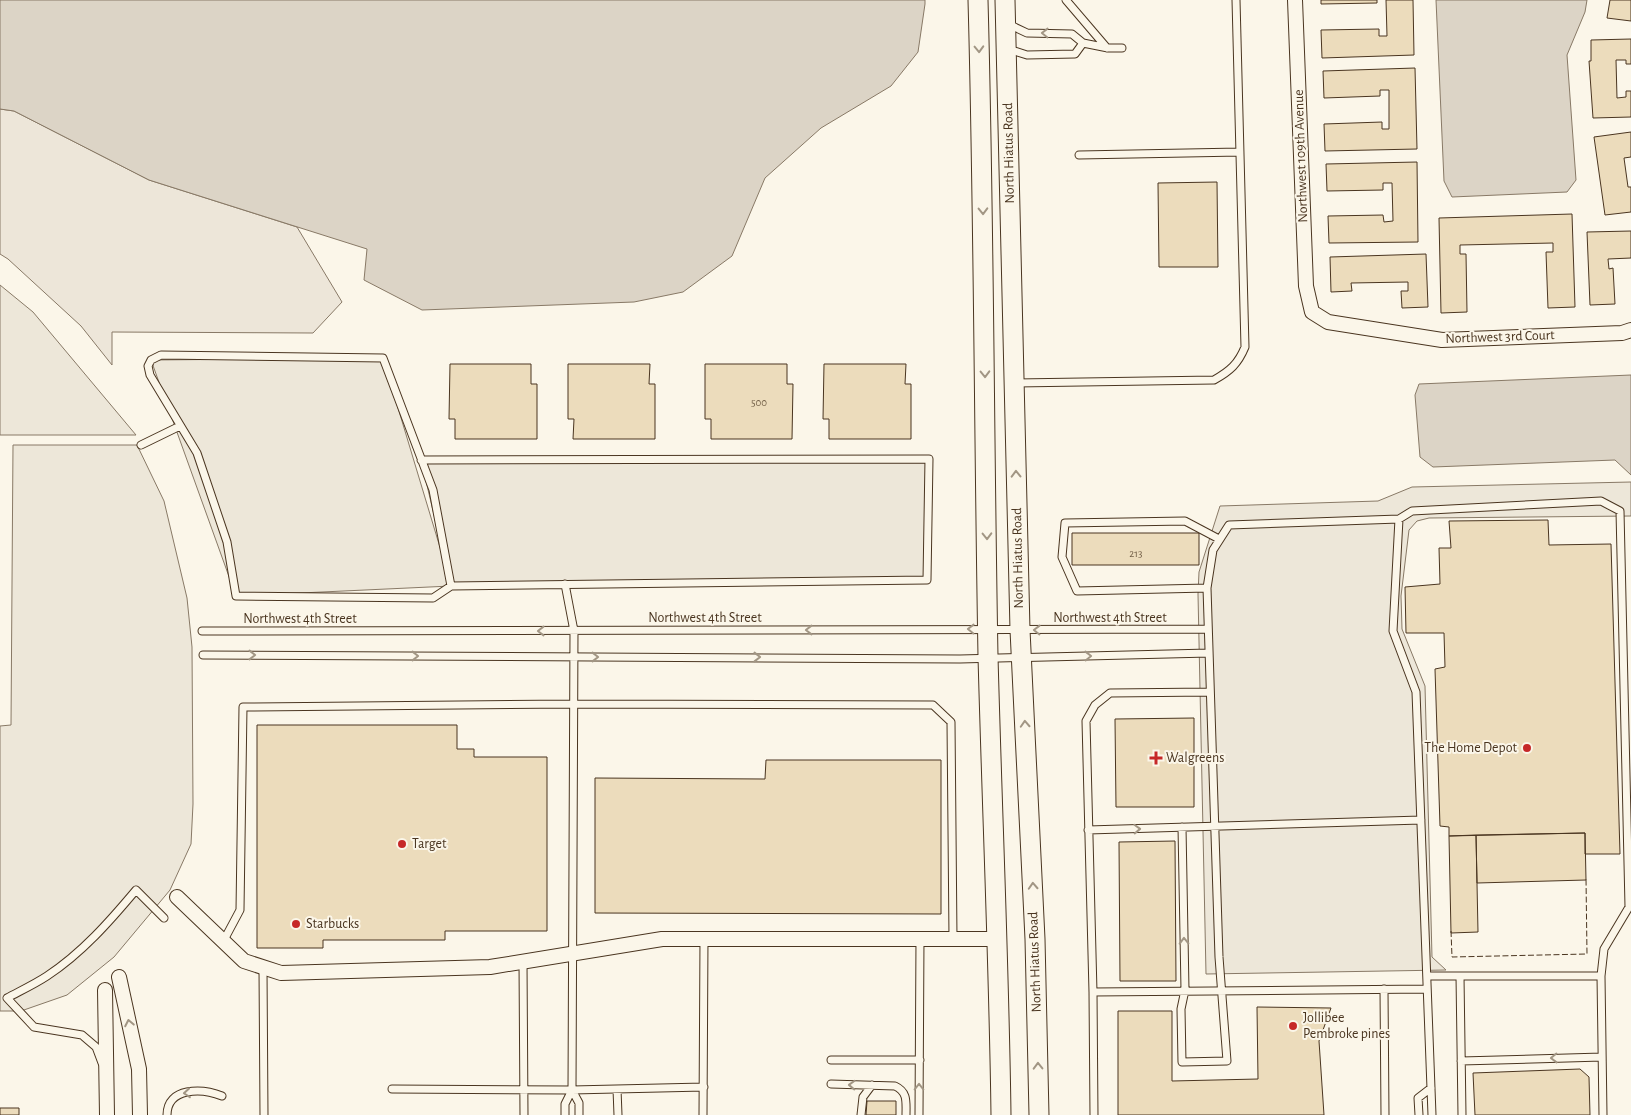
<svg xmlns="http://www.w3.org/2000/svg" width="1631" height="1115" font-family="'Alegreya Sans',sans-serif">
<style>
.green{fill:#ede6d9;stroke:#887966}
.parking{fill:#ede7d9;stroke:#887966}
.water{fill:#dcd4c6;stroke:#887966}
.building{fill:#ecdcbc;stroke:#4a3520}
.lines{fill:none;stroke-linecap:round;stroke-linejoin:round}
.service-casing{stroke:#4a3520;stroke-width:9}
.minor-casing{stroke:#4a3520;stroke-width:16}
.secondary-casing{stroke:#4a3520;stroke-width:21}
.service{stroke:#fbf6e9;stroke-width:7}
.minor{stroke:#fbf6e9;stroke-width:14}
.secondary{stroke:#fbf6e9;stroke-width:19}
.fence{stroke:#4a3520;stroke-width:1;stroke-dasharray:6 2.5;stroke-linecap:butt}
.oneway{stroke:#a29684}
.poi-dot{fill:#c62828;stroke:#fbf6e9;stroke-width:2}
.labels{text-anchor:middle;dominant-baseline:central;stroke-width:4;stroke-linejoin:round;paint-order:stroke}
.number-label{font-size:11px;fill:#725f47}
.street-label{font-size:14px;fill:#4a3520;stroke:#fbf6e9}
.poi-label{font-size:14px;fill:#4a3520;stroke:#fbf6e9;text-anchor:start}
</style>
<rect width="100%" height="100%" fill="#fbf6e9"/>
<!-- green -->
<path class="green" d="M0,109l14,2 135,69 148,47 45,75 -29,31 -201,-1v33l-31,-39 -73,-67 -8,-5z"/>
<!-- parking -->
<path class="parking" d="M0,285l33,27 103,123h-136z
M383,358l65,216 -27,-114 508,-1 -2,121 -476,6 -215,10 -85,-236z
M13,445h124l27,56 23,97 5,49 1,157 -2,40 -21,46 -56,67 -47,38 -46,16h-21v-285l11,-1z
M1631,482v34l-202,2 -12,3 -8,9 -8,66 1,33 23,57 7,271 14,13 -240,4 -8,-380 1,-22 21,-66 158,-5 34,-14z"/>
<!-- water -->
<path class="water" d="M0,0h925v4l-7,48 -27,34 -70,42 -56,50 -33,78 -49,36 -49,10 -212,8 -58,-30 3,-31 -218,-69 -135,-69 -14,-2z
M1436,0h151l-2,12 -18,43 9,125 -9,12 -115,5 -8,-16z
M1631,375v100l-16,-15 -182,7 -13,-10 -5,-62 4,-11z"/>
<!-- building -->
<path class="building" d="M1321,0h56v3l-56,1z
M1386,0h27l1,55 -92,3 -1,-28 58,-1v7h8z
M1610,0h21v21l-24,-3z
M1631,39v25h-5v-4h-10l1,38 9,-1v-6h5v26l-38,1 -4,-57h2v-21z
M1415,68l2,81 -92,2 -1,-27 58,-2v7h7v-39h-9v6l-56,2 -1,-27z
M1631,132v25l-7,1 4,29h3v25l-26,3 -11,-78z
M1417,162l1,80 -89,1 -1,-27 55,-1 1,7 9,-1 -1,-38h-9v7l-56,1 -1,-27z
M1217,182l1,85h-59l-1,-84z
M1572,214l3,93 -27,1 -2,-56h7v-9l-93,2v9h6l1,58 -26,1 -2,-95z
M1631,231v27l-23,1 1,10 4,-1 2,36 -25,1 -3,-73z
M1426,254l2,53 -26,1 -1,-17h7v-9l-57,1 1,8 -21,1 -1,-35z
M450,364h81v20h6v55h-82v-20h-6z
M568,364h82l-1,20h6v55h-82l1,-20h-6z
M705,364h82v20h6l-1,55h-81v-20h-6z
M824,364h82l-1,20h6v55h-82v-20h-6z
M1548,520l1,25 62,-1 9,310h-35v-21l-136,3v-9l-9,-1 -5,-157 10,-2 -1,-34h-38l-1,-46 35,-3 -1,-36h12l-2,-27z
M1072,533h127v32h-127z
M1194,718v89h-78l-1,-88z
M257,725h200v24h17v8h73v174h-102v9h-122v8h-66z
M766,760h175v154l-346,-1v-135l170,1z
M1585,833l1,47 -109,3 -1,-48z
M1476,835l2,97 -27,1 -2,-97z
M1175,841l1,140h-56l-1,-139z
M1257,1007l74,1 -12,33 5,74h-206v-104h54v70l86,-2z
M1580,1069l9,8 1,38h-115l-2,-42z
M867,1101h29v14h-30z
M0,1108h19v7h-19z"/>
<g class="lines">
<defs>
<path id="service" d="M1066,0l41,48
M1008,24l19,9 45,1 11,9 25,5h14
M1008,49l19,6 48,-1 8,-11
M1079,155l161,-3
M1016,383l198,-3c16,-9 24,-16 31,-33l-9,-347
M141,445l39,-19
M421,460l508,-1 -2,121 -476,6 -18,12 -197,-2 -9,-54 -30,-89 -47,-78 -2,-9 3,-6 10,-5 222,3 50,132 18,96
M1399,519l13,-8 189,-10 19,10 9,396 -25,42 -3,27
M565,584l9,47 -2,459 -7,14v11
M1207,588l-130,3 -15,-34 3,-34 120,-2 34,18
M202,631l1006,-2
M203,655l757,4 249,-6
M1182,827l3,163 -4,19 1,53 45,-1 -8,-104 -12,-369 6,-38 16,-25 170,-6 -6,112 23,61 16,423
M1088,830l333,-10
M224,940l16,-30 3,-203 330,-3 360,1 18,17 2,216
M523,962l1,153
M263,969l1,146
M1427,976h174l2,139
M1460,976l2,139
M1384,989l1,126
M1093,992l-7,-271 9,-16 15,-12 100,-1
M831,1060h89
M1461,1061l141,-4
M102,1063l-6,-16 -14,-12 -48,-8 -27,-29c13,-7 28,-14 40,-22 35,-23 63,-55 89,-86l28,28
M831,1084l64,2c13,6 11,16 11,29
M392,1089l180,1 132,-3
M617,1089l1,26
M572,1090l7,13v12
M167,1115c0,-28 35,-27 55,-19
M703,1115l1,-177
M861,1115l2,-18 9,-12
M919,1115l1,-177
M1094,1115l-1,-123 334,-3
M1419,1115l-1,-17 13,-10"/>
<path id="minor" d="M1295,0l11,286 6,26 16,10 114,18 180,-7 9,-3
M177,897l67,64 37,12 209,-6 172,-28h336
M119,977l20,92 1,46
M105,990l2,125"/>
<path id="secondary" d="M978,0c6,218 6,437 10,656 4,153 11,306 13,459
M1005,0l15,630 15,309 4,176"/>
</defs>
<!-- service casing -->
<use href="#service" class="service-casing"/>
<!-- minor casing -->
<use href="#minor" class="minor-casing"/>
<!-- secondary casing -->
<use href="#secondary" class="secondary-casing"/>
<!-- service -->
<use href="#service" class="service"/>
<!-- minor -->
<use href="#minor" class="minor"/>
<!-- secondary -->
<use href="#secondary" class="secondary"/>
<!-- fence -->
<path class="fence" d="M1451,931l1,26 135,-3 -1,-76"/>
</g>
<!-- one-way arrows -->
<defs><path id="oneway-chevron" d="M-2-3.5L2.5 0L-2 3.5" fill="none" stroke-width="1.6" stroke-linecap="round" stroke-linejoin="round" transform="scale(1.25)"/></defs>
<g class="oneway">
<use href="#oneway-chevron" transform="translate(1045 33) rotate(-179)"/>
<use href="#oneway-chevron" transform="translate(979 49) rotate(88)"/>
<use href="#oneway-chevron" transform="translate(983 211) rotate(89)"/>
<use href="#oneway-chevron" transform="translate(985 374) rotate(89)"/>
<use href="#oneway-chevron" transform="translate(1016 474) rotate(-91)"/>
<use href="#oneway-chevron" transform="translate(987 536) rotate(89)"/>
<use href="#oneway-chevron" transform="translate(971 629) rotate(-179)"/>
<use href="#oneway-chevron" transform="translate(809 630) rotate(180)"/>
<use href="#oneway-chevron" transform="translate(1037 630) rotate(-179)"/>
<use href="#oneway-chevron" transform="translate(541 631) rotate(180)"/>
<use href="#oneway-chevron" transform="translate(252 655)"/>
<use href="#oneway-chevron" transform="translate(415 656)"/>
<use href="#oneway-chevron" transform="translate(1088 656) rotate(-1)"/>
<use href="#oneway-chevron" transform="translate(595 657)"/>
<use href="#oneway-chevron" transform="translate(757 657)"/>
<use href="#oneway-chevron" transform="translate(1025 724) rotate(-93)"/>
<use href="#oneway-chevron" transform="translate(1137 829) rotate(-2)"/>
<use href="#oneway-chevron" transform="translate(1033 886) rotate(-93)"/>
<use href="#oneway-chevron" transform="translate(1184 941) rotate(-91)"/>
<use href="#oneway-chevron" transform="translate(129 1023) rotate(-101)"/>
<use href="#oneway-chevron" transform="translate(1554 1058) rotate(179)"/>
<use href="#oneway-chevron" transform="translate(1038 1066) rotate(-91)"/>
<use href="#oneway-chevron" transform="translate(852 1085) rotate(-178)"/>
<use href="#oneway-chevron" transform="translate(919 1087) rotate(-90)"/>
<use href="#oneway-chevron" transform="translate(187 1093) rotate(175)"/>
</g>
<!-- markers -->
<g class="poi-dot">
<circle cx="1527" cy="748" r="5"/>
<path d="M1153.5 750.5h5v5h5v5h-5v5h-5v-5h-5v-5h5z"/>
<circle cx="402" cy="844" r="5"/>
<circle cx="296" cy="924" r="5"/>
<circle cx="1293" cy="1026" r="5"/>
</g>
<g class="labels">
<!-- number labels -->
<g class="number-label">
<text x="759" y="402">500</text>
<text x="1136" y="553">213</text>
</g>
<!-- street labels -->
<g class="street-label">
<text transform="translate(1009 153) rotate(-91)">North Hiatus Road</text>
<text transform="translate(1301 156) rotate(-92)">Northwest 109th Avenue</text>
<text transform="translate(1500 337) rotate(-2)">Northwest 3rd Court</text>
<text transform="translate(1018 558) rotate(-91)">North Hiatus Road</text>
<text x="705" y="618">Northwest 4th Street</text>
<text x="1110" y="618">Northwest 4th Street</text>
<text x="300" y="619">Northwest 4th Street</text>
<text transform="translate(1035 962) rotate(-92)">North Hiatus Road</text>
</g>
<!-- poi labels -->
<g class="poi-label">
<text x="1517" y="748" text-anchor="end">The Home Depot</text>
<text x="1166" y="758">Walgreens</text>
<text x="412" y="844">Target</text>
<text x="306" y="924">Starbucks</text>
<text x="1303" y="1018">Jollibee<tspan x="1303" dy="16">Pembroke pines</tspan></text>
</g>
</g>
</svg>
